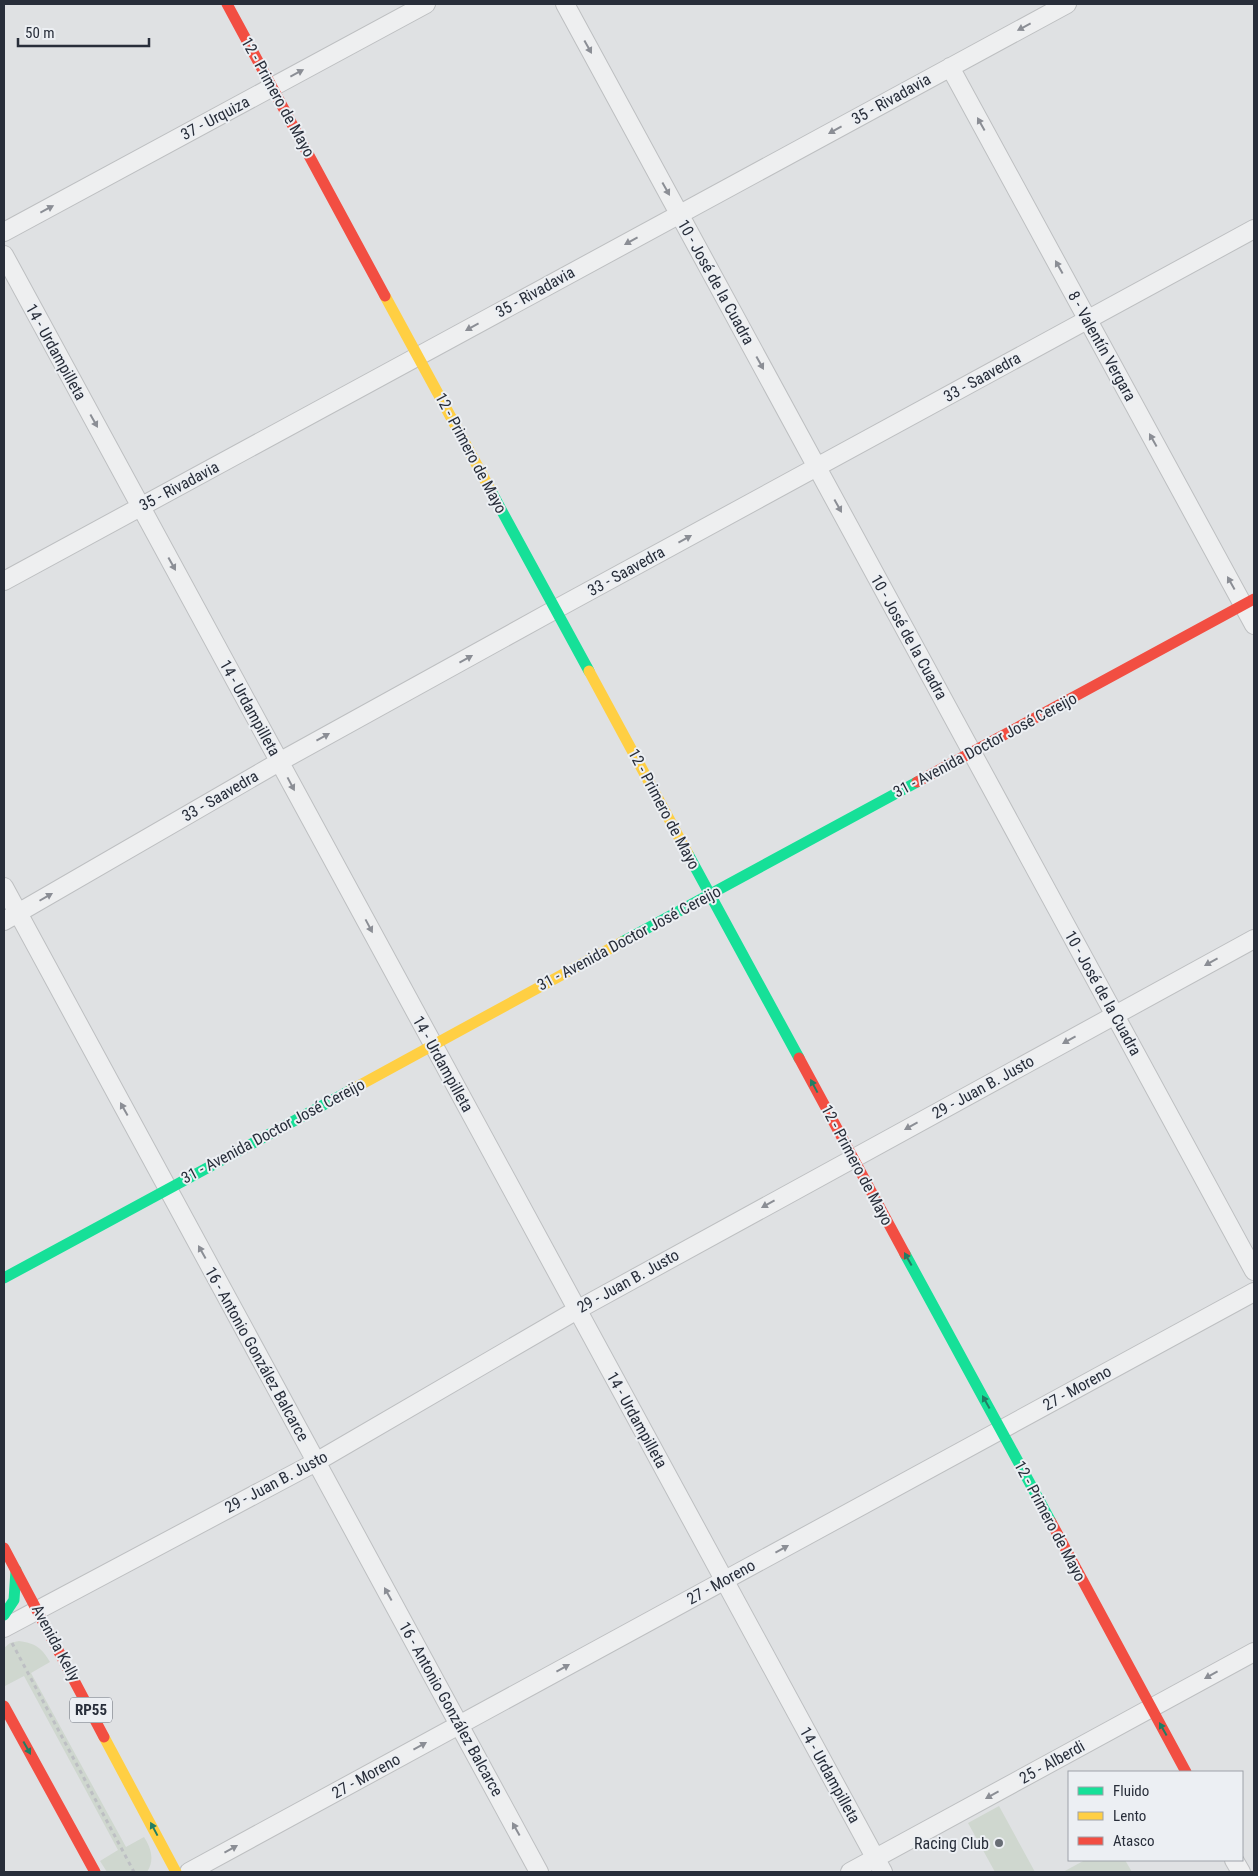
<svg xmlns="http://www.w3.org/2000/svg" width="1258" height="1876" font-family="'Roboto Condensed',sans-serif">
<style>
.green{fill:#cfd7cf}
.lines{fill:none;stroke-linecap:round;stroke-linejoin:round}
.street-casing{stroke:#bdbfc1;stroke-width:20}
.path{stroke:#bdbfc3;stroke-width:3;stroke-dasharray:4 4;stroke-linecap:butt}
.street{stroke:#eeeff0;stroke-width:18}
.fast{stroke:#16e098;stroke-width:11}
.slow{stroke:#ffcf43;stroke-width:11}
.jam{stroke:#f24e42;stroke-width:11}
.oneway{fill:#8b8e95}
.oneway2{fill:#207e64}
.poi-dot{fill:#686d75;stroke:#eceff3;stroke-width:2}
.labels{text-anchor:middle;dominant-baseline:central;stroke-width:4;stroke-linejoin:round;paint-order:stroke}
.shield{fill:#eceff3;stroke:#636872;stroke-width:1}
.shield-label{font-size:15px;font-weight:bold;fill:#282e3a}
.street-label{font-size:16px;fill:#282e3a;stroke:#eceff3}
.poi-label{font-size:16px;fill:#282e3a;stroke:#eceff3;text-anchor:end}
</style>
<rect width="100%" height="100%" fill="#dfe1e3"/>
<!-- green -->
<path class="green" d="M19,1641c16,2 23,7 31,21l-19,11 95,174 18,-10c7,11 11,23 3,35h-40l-7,-11 18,-11 -94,-174 -19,10 -1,-2v-36l6,-5z
M999,1806l36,66h-40l-27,-49z
M1085,1860h40l7,12h-69z"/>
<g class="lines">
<defs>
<path id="street" d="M565,4l689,1267
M950,67l304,558
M4,232l422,-228
M4,255l879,1617
M4,581l1063,-577
M4,887l535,985
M4,921l275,-159 277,-153 698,-380
M4,1628l312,-166 261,-152 677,-371
M1234,1860l7,12
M189,1872l1065,-580
M850,1872l404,-220"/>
</defs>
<!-- street casing -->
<use href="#street" class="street-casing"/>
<!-- path -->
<path class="path" d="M12,1643l122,229"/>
<!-- street -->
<use href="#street" class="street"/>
<!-- fast -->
<path class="fast" d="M491,491l98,180
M688,854l111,204
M622,942l295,-160
M905,1254l146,268
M4,1278l347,-188
M4,1615l10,-15 2,-30"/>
<!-- slow -->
<path class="slow" d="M385,296l106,195
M589,671l99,183
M351,1090l271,-148
M104,1737l72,135"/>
<!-- jam -->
<path class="jam" d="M227,4l158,292
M917,782l337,-183
M799,1058l106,196
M1051,1522l135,250
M4,1548l100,189
M4,1706l91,166"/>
</g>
<!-- one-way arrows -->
<defs><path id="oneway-solid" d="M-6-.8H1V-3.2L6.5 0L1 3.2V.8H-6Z" transform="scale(1.25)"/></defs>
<g class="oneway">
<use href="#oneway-solid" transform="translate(1024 27) rotate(152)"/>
<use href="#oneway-solid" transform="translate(588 47) rotate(61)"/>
<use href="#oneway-solid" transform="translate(297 73) rotate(-28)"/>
<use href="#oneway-solid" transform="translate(981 124) rotate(-119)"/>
<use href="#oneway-solid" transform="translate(835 130) rotate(151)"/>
<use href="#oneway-solid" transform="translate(666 189) rotate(61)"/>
<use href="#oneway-solid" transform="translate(47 209) rotate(-28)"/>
<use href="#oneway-solid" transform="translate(631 241) rotate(151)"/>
<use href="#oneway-solid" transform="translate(1059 267) rotate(-119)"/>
<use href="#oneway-solid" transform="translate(472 327) rotate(151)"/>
<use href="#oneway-solid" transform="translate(760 363) rotate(61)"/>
<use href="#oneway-solid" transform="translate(94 421) rotate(61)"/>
<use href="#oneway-solid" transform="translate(1153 440) rotate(-119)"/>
<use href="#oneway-solid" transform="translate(838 506) rotate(61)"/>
<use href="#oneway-solid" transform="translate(685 539) rotate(-29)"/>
<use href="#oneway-solid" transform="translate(172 564) rotate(61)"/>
<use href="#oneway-solid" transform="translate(1231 583) rotate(-119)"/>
<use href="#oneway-solid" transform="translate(466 659) rotate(-29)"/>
<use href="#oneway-solid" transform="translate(323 737) rotate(-29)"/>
<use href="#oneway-solid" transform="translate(291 784) rotate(62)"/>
<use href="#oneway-solid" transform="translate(46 897) rotate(-30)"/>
<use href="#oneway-solid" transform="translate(369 926) rotate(62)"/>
<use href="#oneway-solid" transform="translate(1211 962) rotate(151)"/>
<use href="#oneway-solid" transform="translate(1069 1040) rotate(151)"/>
<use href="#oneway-solid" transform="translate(124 1109) rotate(-119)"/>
<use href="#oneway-solid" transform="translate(911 1126) rotate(151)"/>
<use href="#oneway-solid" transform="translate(768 1204) rotate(151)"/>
<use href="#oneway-solid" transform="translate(202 1252) rotate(-119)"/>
<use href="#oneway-solid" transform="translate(782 1549) rotate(-29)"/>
<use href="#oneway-solid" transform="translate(388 1594) rotate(-119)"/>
<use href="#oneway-solid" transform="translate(563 1668) rotate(-29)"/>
<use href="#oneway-solid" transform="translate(1211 1675) rotate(151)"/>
<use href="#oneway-solid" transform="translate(420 1746) rotate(-29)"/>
<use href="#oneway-solid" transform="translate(992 1795) rotate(151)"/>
<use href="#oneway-solid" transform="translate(516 1829) rotate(-119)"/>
<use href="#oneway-solid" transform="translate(231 1849) rotate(-29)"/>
</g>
<g class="oneway2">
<use href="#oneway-solid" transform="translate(814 1086) rotate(-118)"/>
<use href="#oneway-solid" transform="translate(908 1259) rotate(-119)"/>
<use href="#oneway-solid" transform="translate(986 1402) rotate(-119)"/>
<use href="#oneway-solid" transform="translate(1163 1729) rotate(-119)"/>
<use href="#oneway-solid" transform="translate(27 1748) rotate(61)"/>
<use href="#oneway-solid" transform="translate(154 1829) rotate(-118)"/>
</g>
<!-- markers -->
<circle class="poi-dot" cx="999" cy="1843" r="5"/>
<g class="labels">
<!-- shield labels -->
<rect class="shield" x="70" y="1697.5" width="42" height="25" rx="4"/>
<g class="shield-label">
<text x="91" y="1710">RP55</text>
</g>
<!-- street labels -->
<g class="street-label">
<text transform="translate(278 97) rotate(61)">12 - Primero de Mayo</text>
<text transform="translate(891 99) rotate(-29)">35 - Rivadavia</text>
<text transform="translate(215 118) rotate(-28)">37 - Urquiza</text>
<text transform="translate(716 282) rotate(61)">10 - José de la Cuadra</text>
<text transform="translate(535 292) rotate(-29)">35 - Rivadavia</text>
<text transform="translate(1102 346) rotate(61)">8 - Valentín Vergara</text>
<text transform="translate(56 352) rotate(61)">14 - Urdampilleta</text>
<text transform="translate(982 377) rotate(-29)">33 - Saavedra</text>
<text transform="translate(471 453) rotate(62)">12 - Primero de Mayo</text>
<text transform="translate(179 486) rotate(-28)">35 - Rivadavia</text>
<text transform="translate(626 571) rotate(-29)">33 - Saavedra</text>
<text transform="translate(909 637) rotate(61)">10 - José de la Cuadra</text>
<text transform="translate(250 708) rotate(61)">14 - Urdampilleta</text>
<text transform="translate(985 745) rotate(-28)">31 - Avenida Doctor José Cereijo</text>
<text transform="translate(220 796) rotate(-30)">33 - Saavedra</text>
<text transform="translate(664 809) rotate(62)">12 - Primero de Mayo</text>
<text transform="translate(629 938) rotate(-28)">31 - Avenida Doctor José Cereijo</text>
<text transform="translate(1103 993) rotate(61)">10 - José de la Cuadra</text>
<text transform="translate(443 1064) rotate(61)">14 - Urdampilleta</text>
<text transform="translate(983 1087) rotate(-29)">29 - Juan B. Justo</text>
<text transform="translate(273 1131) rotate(-28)">31 - Avenida Doctor José Cereijo</text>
<text transform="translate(857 1165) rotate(62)">12 - Primero de Mayo</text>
<text transform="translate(628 1281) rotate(-29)">29 - Juan B. Justo</text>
<text transform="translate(257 1354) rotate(61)">16 - Antonio González Balcarce</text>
<text transform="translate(1077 1388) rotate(-29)">27 - Moreno</text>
<text transform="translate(637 1420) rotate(61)">14 - Urdampilleta</text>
<text transform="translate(276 1482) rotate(-28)">29 - Juan B. Justo</text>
<text transform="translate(1050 1521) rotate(62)">12 - Primero de Mayo</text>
<text transform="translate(721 1582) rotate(-29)">27 - Moreno</text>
<text transform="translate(56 1643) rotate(62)">Avenida Kelly</text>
<text transform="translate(451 1709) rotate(61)">16 - Antonio González Balcarce</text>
<text transform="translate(1052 1762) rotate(-29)">25 - Alberdi</text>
<text transform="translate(830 1775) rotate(61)">14 - Urdampilleta</text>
<text transform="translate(366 1776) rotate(-29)">27 - Moreno</text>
</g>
<!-- poi labels -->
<g class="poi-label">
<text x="989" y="1843">Racing Club</text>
</g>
</g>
<!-- border -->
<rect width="1258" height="1876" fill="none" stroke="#282e3a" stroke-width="10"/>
<!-- legend -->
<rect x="1068" y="1771" width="175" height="90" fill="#eceff3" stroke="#9ea2a9"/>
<rect x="1078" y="1787" width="25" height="8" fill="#16e098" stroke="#9ea2a9"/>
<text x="1113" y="1796" font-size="15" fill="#282e3a">Fluido</text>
<rect x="1078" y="1812" width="25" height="8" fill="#ffcf43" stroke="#9ea2a9"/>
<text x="1113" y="1821" font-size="15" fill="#282e3a">Lento</text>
<rect x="1078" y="1837" width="25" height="8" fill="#f24e42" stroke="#9ea2a9"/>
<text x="1113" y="1846" font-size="15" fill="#282e3a">Atasco</text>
<!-- scale -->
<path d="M18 38v8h131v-8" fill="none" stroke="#282e3a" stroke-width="2.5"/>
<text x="25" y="38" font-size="15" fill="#282e3a" stroke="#eceff3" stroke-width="4" paint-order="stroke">50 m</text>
</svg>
